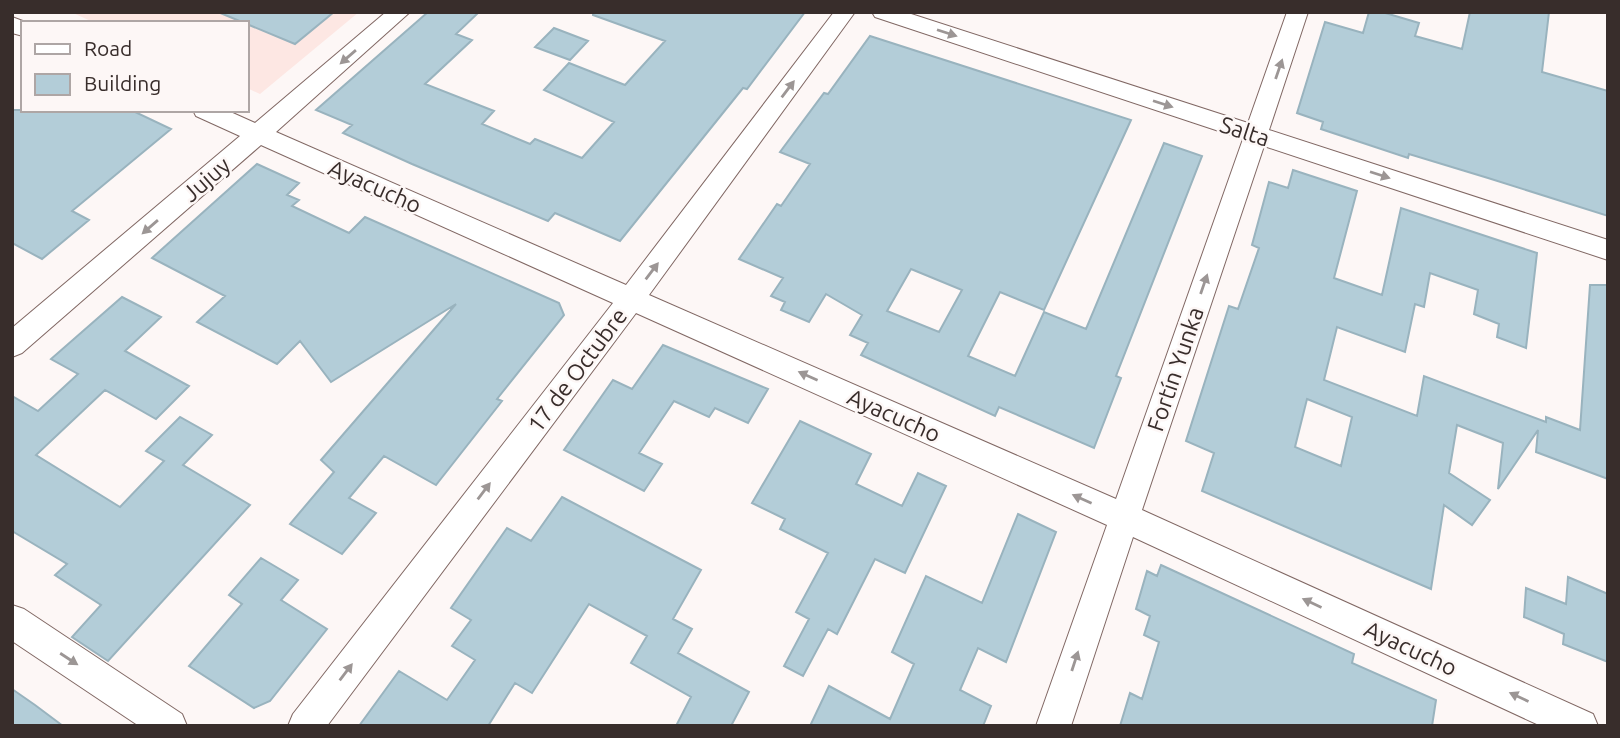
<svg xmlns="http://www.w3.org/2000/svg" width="1620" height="738" font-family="Ubuntu,sans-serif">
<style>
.built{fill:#fde7e3}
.building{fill:#b3cdd8;stroke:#99b3be;stroke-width:2;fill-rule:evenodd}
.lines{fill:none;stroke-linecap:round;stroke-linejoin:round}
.street-casing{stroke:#816864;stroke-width:2}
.street{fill:#fff;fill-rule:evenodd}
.oneway{fill:#9c9695}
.labels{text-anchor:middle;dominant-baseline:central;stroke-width:5;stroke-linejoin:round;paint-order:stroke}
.street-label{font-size:23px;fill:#382d2b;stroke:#fdf7f6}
</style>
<rect width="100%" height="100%" fill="#fdf7f6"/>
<!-- built -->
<path class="built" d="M71,12h288l-99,82 -13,-6v-65h-152z"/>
<!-- building -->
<path class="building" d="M218,12h116l-39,32z
M428,12h51l-23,22 16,6 -47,44 69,27 -12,13 48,20 5,-5 47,19 32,-36 -70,-32 25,-27 56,22 40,-44 -72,-26v-3h212l-58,77 -4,-1 -123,153 -65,-28 -7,8 -136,-57 -69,-31 9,-8 -36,-15z
M1369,12h13l37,11 -4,13 47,13 8,-37h79l-7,60 66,19v125l-120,-38 -79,-24 -1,4 -87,-29 2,-7 -26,-9 28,-91 38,11z
M554,28l34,13 -18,19 -35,-13z
M870,36l261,84 -87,190 -44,-18 -32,64 47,20 29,-64 42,17 78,-186 38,13 -86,220 5,2 -27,70 -95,-41 -4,9 -134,-61 7,-12 -18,-8 12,-20 -36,-21 -17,28 -28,-12 4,-8 -14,-6 12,-18 -44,-19 38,-55 4,2 29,-42 -30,-12 44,-59 4,1zM911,269l51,21 -23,42 -52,-21z
M12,110h119l40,19 -99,82 17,9 -47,39 -30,-16z
M257,164l42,19 -12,12 12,5 -7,6 57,27 16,-16 194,86 5,12 -67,84 5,2 -66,84 -52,-29 -35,42 27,15 -34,41 -52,-30 44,-52 -13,-12 135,-156 -125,78 -31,-41 -23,23 -80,-42 28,-26 -73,-38z
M1293,170l64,21 -23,87 48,17 19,-87 136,45 -11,95 -29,-11 2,-13 -25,-10 4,-24 -48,-17 -6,34 -9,-3 -10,48 -68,-25 -13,53 93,36 7,-40 122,46v-5l34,13 10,-145h18v194l-72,-27 2,-22 -40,59 5,-46 -46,-18 -8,48 41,27 -18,25 -28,-20 -13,84 -229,-98 12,-38 -28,-12 43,-135 9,3 21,-61 -7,-3 17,-63 19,6zM1307,399l45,18 -11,49 -46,-19z
M122,297l39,20 -36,34 64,35 -33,33 -51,-29 -69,65 84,52 44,-46 -18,-10 34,-34 32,18 -29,30 67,40 -142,156 -36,-24 29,-32 -46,-30 12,-11 -55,-33v-135l26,15 40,-37 -27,-15z
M663,345l105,44 -20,34 -33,-15 -6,9 -35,-16 -35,52 23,11 -18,27 -80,-41 49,-70 19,9z
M800,421l71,33 -15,30 46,22 16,-33 28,13 -41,87 -30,-14 -38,75 -9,-5 -25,47 -19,-10 25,-47 -13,-7 32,-59 -48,-24 5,-10 -33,-16z
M562,497l139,73 -28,49 19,10 -14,24 71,39 -18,34h-55l15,-29 -60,-34 16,-27 -58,-32 -57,89 -17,-10 -27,43h-129l40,-55 48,29 28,-40 -23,-14 19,-26 -20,-12 56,-80 24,13z
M1018,514l38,18 -50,130 -28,-14 -18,42 31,16 -8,20h-173l19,-40 61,33 24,-55 -22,-12 34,-76 56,27z
M261,558l37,22 -17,20 46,29 -57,72 -16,7 -65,-42 53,-62 -13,-9z
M1161,565l193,89 -2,9 84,37 -4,26h-312l10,-33 12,6 17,-57 -15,-7 6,-19 -14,-7 11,-38 10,5z
M1568,577l40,17v68l-45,-18 1,-10 -40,-17 2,-29 40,16z
M12,689l23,16 28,21h-51z"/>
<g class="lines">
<defs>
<path id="street" d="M386,12h24l-134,120 350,153 208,-273h21l-206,283 467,204 127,-360 -368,-122 -3,-5h33l343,111 39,-111h21l-39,118 339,110v20l-344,-114 -122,364 451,204 5,12h-57l-408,-189 -62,189h-35l71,-201 -471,-212 -309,413h-39l5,-12 320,-411 -352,-158 -239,208 -10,4v-29l228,-192 -44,-20 -3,-6h33l29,13z
M12,17l16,6h-5v13l-11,-3z
M12,605l12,4 158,105 5,12h-48l-127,-85z"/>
</defs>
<!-- street casing -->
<use href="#street" class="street-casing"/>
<!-- street -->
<use href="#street" class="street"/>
</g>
<!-- one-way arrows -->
<defs><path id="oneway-solid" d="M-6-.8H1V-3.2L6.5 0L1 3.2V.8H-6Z" transform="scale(1.75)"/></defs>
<g class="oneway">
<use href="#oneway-solid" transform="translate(947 33) rotate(18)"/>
<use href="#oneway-solid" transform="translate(348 57) rotate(139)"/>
<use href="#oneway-solid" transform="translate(1279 69) rotate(-71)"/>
<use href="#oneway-solid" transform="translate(788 89) rotate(-53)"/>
<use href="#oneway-solid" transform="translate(1163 104) rotate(18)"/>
<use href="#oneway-solid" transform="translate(1380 175) rotate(18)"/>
<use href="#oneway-solid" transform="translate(150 227) rotate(139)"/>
<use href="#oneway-solid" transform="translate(652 271) rotate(-53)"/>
<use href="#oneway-solid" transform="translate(1204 284) rotate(-71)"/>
<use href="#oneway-solid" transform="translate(808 376) rotate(-156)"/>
<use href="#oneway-solid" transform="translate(484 491) rotate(-53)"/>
<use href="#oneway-solid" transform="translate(1082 499) rotate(-156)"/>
<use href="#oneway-solid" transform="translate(1312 603) rotate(-155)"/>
<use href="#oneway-solid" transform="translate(69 659) rotate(33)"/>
<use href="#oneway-solid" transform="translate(1075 661) rotate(-72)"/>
<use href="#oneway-solid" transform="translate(346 672) rotate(-53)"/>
<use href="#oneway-solid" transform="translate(1519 697) rotate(-155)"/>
</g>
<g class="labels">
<!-- street labels -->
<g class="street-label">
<text transform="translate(1245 131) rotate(18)">Salta</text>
<text transform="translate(206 179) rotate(-41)">Jujuy</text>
<text transform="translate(375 186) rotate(24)">Ayacucho</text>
<text transform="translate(1175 369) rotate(-71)">Fortín Yunka</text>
<text transform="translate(577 370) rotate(-53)">17 de Octubre</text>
<text transform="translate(894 415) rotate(24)">Ayacucho</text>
<text transform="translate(1411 648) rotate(25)">Ayacucho</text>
</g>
</g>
<!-- border -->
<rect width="1620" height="738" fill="none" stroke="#382d2b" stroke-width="28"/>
<!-- legend -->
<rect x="21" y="21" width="228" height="91" fill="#fdf7f6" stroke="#aea6a5" stroke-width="2"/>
<rect x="35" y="44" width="35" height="10" fill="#ffffff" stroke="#aea6a5" stroke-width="2"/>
<text x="84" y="56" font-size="21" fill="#382d2b">Road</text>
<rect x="35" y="74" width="35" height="21" fill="#b3cdd8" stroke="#aea6a5" stroke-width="2"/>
<text x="84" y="91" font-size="21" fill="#382d2b">Building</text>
</svg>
